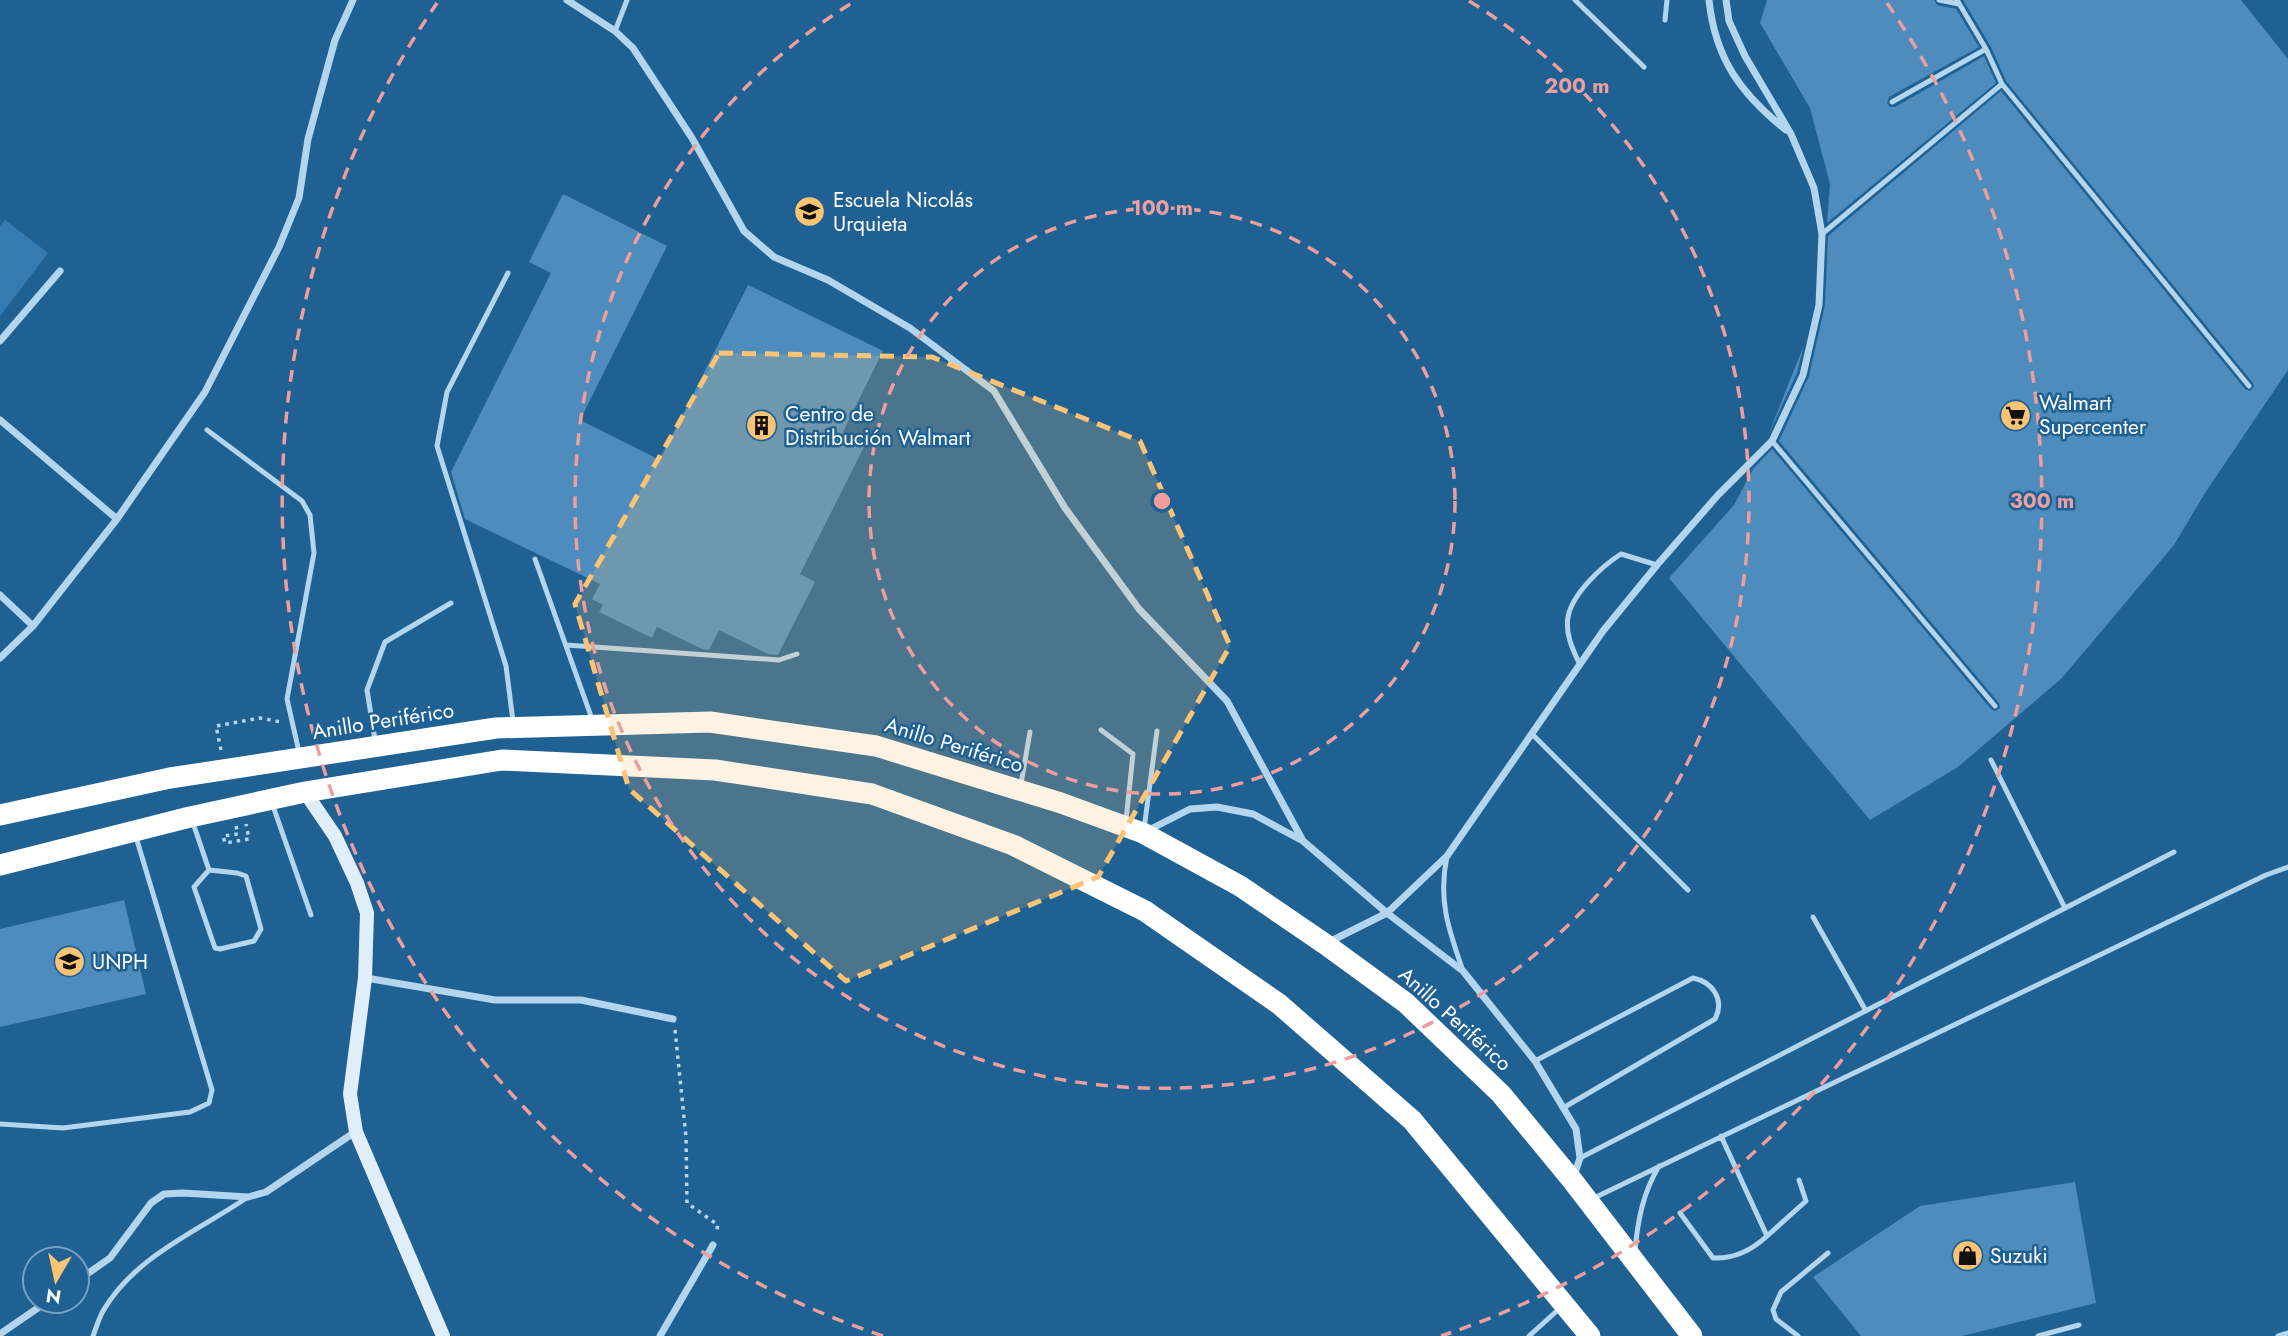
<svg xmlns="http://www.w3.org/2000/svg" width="2288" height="1336" font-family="Jost,sans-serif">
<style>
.grass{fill:#347bb1}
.building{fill:#4d8cbc}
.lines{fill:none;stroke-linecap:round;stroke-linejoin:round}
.path{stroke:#b3d5ee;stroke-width:3.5;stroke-dasharray:3.5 5;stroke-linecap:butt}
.lane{stroke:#b3d5ee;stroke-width:5}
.street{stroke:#b3d5ee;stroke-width:7}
.secondary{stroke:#e0eefa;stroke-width:14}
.highway{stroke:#fff;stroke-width:21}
.marked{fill:#fbc474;fill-opacity:0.2;stroke:#fbc474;stroke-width:5;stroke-dasharray:14 9;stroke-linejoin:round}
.ring{fill:none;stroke:#ed9e9e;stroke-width:3.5;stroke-dasharray:12 9}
.labels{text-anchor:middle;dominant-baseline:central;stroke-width:5;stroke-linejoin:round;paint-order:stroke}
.poi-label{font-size:21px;fill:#fff;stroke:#206194;text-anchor:start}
.street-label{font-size:21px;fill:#fff;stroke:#206194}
.centre{fill:#ed9e9e;stroke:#206194;stroke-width:3.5}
.ring-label{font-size:21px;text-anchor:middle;font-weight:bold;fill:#ed9e9e;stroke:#206194;stroke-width:5;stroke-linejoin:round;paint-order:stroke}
</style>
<rect width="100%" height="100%" fill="#206194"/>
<!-- grass -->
<path class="grass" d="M5,220l43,33 -48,63v-90z"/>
<!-- building -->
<path class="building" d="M1767,0h167l3,5 19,4 23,38 -90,50 -2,6 3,4h5l89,-51 12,27 -169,140 3,-39 -20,-76 -50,-85z
M1963,0h278l47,59v311l-83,123 -31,52 -112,133 -104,89 -88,53 -201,-242 65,-73 19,-36 19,-20 219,260 4,2 5,-3 -1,-5 -220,-262 30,-65 16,-71 3,-69 173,-145 244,298 5,2 4,-4 -1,-4 -247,-302 -15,-34z
M563,194l104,52 -87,174 80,40 88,-175 135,66 -40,81 23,11 -66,131 15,8 -37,73 -10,-1 -49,-24 -10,20 -7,-1 -45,-22 -5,11 -53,-26 4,-7 -11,-6 8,-15 -135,-65 -14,-47 100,-199 -22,-11z
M1804,345l-7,28 -30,65z
M124,900l22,94 -146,33v-98z
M2075,1182l21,121 -134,33h-101l-48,-59 107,-71z"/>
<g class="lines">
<!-- path -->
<path class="path" d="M221,750l-5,-24 44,-8 21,4
M236,826l2,8 -15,2 2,7 24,-4 -3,-15
M675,1030l11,107 1,66 31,22 -2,8"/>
<!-- lane -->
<path class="lane" d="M1575,0l69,67
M1939,0l20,4
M1957,0l29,49 16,35 247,302
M1665,20l2,-20
M615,31l12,-31
M1892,102l94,-53
M1822,234l180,-150
M508,273l-61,119 -10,54 69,220 7,55
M207,430l95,71 8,14 4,38 -27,146 12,53
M1772,441l223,265
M535,559l57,160
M566,645l213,15 18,-6
M1580,665c-7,-15 -15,-31 -12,-48 4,-23 34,-51 53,-63l36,11
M1101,730l32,24 -7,66
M1532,734l156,156
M375,740l-8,-50 18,-48 66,-39
M1991,760l74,148
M1021,784l9,-52
M273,806l38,109
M193,823l16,47
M1144,829l13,-98
M1447,856c-9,43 1,72 15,112
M209,870l28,3 9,3 15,53 -7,12 -34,8 -5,-1 -21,-61z
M1813,917l53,94
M1535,1061l158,-83c20,4 32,22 22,41l-152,89
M0,1124l63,4 127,-16 19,-9 3,-13 -76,-253
M1580,1158l594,-306
M1594,1198l672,-323 22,-8
M1680,1213l33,45c20,1 39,-8 54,-22l-46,-100
M1767,1236l39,-35 -7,-21
M1635,1250c3,-31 8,-57 24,-84
M93,1336c3,-8 6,-18 10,-25 32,-55 95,-80 145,-114
M1529,1336l30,-27
M1798,1336l-22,-17 -3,-9 8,-18 47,-39
M2038,1336l41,-11
M2278,1336l10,-3"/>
<!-- street -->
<path class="street" d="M567,0l48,31 18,17 59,90 52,93 30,26 54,23 82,48 84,63 71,117 74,101 88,92 76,140
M1709,0c6,59 32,94 77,130
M0,341l60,-70
M0,420l117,99
M0,595l33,31
M0,658l33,-32 84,-107 88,-127 74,-145 20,-49 9,-59 27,-99 18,-40
M1147,831l43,-22 27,-2 36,7 50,27 84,72 76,58 72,90 41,68 4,29 -6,18
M1329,942l58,-29 60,-57 156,-225 54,-66 61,-70 54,-54 31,-66 16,-70 3,-71 -8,-46 -23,-54 -46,-78 -16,-35 -3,-21
M366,978l129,22h86l92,19
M77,1281l33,-23 41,-55 13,-9 19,-1 65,4 18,-5 89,-60
M0,1334l48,-33
M660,1336l53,-91"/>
<!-- secondary -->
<path class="secondary" d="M305,792l30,44 22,47 10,30 -2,65 -15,116 6,38 87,204"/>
<!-- highway -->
<path class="highway" d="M0,815l170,-37 326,-50 214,-6 166,24 185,57 82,30 97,53 85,58 81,59 95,91 71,86 120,156
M0,865l190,-48 115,-25 197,-32 213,10 157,24 141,51 132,66 134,93 133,116 178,216"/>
</g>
<!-- marked area -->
<path class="marked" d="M719,353l213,4 208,84 90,205 -132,231 -252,104 -217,-192 -54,-185z"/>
<!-- distance rings -->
<g class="ring">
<circle cx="1162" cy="501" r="293"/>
<path d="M1469 1A587 587 0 1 1 855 1"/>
<path d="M883 1336A880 880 0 0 1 437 3M1887 3A880 880 0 0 1 1441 1336"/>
</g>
<!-- icons -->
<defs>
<symbol id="school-disc" viewBox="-11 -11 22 22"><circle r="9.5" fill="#fbc474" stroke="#206194"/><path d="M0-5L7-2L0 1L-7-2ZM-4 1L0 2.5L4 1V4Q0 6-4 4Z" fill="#111"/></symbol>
<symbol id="supermarket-disc" viewBox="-11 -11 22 22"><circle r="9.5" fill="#fbc474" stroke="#206194"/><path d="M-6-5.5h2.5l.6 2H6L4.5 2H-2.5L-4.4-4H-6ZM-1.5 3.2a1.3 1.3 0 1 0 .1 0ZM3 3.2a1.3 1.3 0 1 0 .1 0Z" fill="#111"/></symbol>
<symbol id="building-disc" viewBox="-11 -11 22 22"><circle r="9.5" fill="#fbc474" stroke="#206194"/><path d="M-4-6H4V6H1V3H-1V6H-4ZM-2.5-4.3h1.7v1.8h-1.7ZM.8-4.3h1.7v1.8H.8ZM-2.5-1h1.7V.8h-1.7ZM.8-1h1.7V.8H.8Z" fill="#111"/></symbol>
<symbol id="shop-disc" viewBox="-11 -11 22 22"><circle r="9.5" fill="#fbc474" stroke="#206194"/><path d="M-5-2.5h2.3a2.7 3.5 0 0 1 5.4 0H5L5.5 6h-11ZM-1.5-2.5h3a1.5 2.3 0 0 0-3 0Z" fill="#111"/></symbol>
</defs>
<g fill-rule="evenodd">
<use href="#school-disc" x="792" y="194" width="35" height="35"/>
<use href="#supermarket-disc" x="1998" y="398" width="35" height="35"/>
<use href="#building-disc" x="744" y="408" width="35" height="35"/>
<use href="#school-disc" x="52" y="944" width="35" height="35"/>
<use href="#shop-disc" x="1950" y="1238" width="35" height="35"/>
</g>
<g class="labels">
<!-- poi labels -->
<g class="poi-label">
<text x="833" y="200">Escuela Nicolás<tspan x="833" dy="24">Urquieta</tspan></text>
<text x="2039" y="403">Walmart<tspan x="2039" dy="24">Supercenter</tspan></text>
<text x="785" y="414">Centro de<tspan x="785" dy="24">Distribución Walmart</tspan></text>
<text x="92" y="962">UNPH</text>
<text x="1990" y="1256">Suzuki</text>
</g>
<!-- street labels -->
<g class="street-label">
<text transform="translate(383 721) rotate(-9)">Anillo Periférico</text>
<text transform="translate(954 745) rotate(17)">Anillo Periférico</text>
<text transform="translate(1455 1019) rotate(42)">Anillo Periférico</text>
</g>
</g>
<circle cx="1162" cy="501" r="10" class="centre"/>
<g class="ring-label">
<text x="1577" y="93">200 m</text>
<text x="1162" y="215">100 m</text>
<text x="2042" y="508">300 m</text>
</g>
<!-- north arrow -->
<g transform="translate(56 1280) rotate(189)"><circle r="33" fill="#206194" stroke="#79a0bf" stroke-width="2"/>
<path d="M0-5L12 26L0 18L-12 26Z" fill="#fbc474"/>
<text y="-10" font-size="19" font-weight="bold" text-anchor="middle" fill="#ffffff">N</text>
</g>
</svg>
